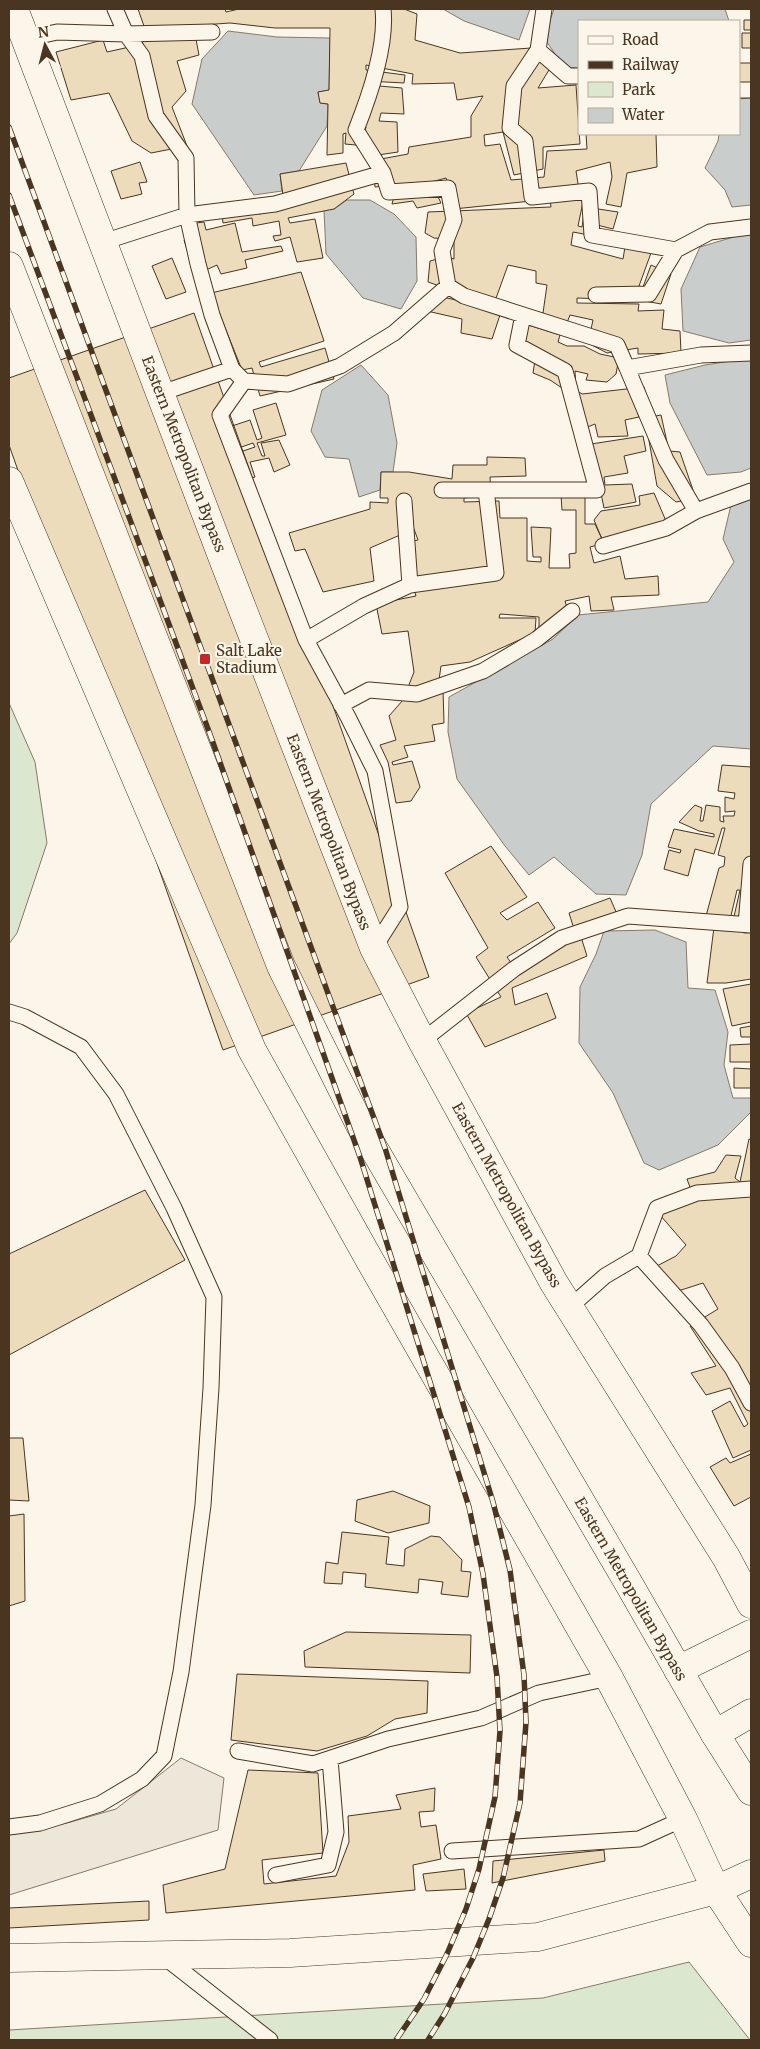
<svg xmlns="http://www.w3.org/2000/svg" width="760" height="2049" font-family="Merriweather,serif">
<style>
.green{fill:#dce7d0;stroke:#887966}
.parking{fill:#ede7d9;stroke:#887966}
.water{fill:#c9cecd;stroke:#887966}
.building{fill:#ecdcbc;stroke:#4a3520}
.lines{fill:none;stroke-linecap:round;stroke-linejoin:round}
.lane-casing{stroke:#4a3520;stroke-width:17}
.secondary-casing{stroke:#4a3520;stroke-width:29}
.primary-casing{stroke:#4a3520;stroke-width:29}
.lane{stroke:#fbf6e9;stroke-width:15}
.secondary{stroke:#fbf6e9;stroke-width:28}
.primary{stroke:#fbf6e9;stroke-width:28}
.rail-casing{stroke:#4a3520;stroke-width:5.5}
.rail{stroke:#fbf6e9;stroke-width:4;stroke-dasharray:11;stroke-linecap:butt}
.poi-dot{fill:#c62828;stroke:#fbf6e9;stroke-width:2}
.labels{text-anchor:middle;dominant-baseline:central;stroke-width:4;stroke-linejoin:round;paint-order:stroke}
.street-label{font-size:15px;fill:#4a3520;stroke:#fbf6e9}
.poi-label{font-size:15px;fill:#4a3520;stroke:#fbf6e9;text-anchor:start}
</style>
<rect width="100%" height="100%" fill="#fbf6e9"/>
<!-- green -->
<path class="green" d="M9,703l26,59 12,81 -30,90 -8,11z
M689,1962l61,78h-741v-10l534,-32z"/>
<!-- parking -->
<path class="parking" d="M181,1758l43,20 -6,52 -209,65v-60l58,-12 49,-14z"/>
<!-- water -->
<path class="water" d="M443,9h87l-11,31 -55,-19z
M554,9h171l4,12h-150v47l-15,-1 -20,-29z
M228,31l49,6 53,1 -1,52 -11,2 2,11 8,1 -1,22 -28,45 -19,3 2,17 -28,4 -62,-91 10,-45z
M751,98v107l-19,2 -7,-17 -20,-22 13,-27 1,-7h20v-35z
M347,200h23l24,14 22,23 1,44 -16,28 -38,-11 -37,-44 -2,-44 10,-1z
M747,233h4v107l-22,3 -46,-12 -2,-42 19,-42z
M751,358v110l-10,4 -34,3 -37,-72 -5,-28 40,-10z
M361,365l27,30 9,48 -4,29h-12l-1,18 -21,7 -10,-38 -24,-2 -14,-26 11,-41z
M751,498v251l-38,-3 -62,58 -9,51 -16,40 -30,-1 -42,-37 -25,18 -24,-29 -48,-67 -9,-47 1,-35 104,-58 25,-24 130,-13 26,-40 -11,-23 8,-34z
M655,930l31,12 2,46 27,2 13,42 -4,33 9,33h18v14l-33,33 -59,25 -15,-7 -31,-70 -34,-50 1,-56 16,-33 8,-23z"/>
<!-- building -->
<path class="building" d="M138,9h87l1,3 13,-3h165l13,5 -2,26 45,13 71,-5 21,17 -14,23 38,-3 4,59 -37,3v22l-29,6 -11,-43 -19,3 1,11 15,-2 11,36 33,-3 3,-26 40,-2 -1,-15h70l1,33 -30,6 -6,34 -15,-3 6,-27 -2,-15 -34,9 4,25 -136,14 -2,-15 10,-2 -6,-15 -15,4 10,21 -24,5 -4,-7 -21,3 5,-19 -22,2 -1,-15 7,-13 27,-5 1,-7 62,-10v-21l12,-20 -26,4 -3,-17 -42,1 1,-10 -47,-9v5l39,5 -1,8 -36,-2v4l34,3 2,26 -23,-1 -2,8 18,1 1,30 -20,3 -18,-4 6,-24 -5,-1 -5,19 -11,-1 1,-11 -3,1v19l-16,2 1,-51 -8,-1 -2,-11 11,-2 1,-62h-55l-45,-5 -85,6z
M744,20h7v10h-7z
M194,29l5,26 -22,6 9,30 -14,16 15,39 -36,7 -19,-12 -23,-48 -38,7 -15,-48 47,-12 4,12 36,-8 -2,-6z
M742,33h9v15h-9z
M739,63h12v21h-12z
M140,162l7,20 -8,1 3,11 -21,5 -10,-28z
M346,163l8,31 -20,15 -46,9 2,5 25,-4 8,39 -26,4 -7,-25 -15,4 -2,-5 8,-1 -2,-14 -26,5 -1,-8 -29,5 -1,-9 37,-6v6l26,-5 -5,-35z
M584,197l-6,29 4,1 3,-20 33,5 -5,17 -20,-5 -4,11 -16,-3 -2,13 52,14 2,-12 26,6 -12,33 4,1 8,-22 20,9 -10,30 -22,-4 -62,-2v5l62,1 -1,7 26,-1 -2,19 18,2 1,22 -43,1v-6l-31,5 -19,-10 5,-23 -23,-5 -7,18 -30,-22 10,2 4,-28 -11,-2v-12l-28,-6 -17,47 9,3 -8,24 -31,-6 1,-14 -35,-8 2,-17 36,8 1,-7 -38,-13 2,-21 15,-4 9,2v-19l-20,-2 -9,-5 3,-21 123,-5 -1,-8z
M204,222l2,8 29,-7 7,29 39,-6 2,5 -38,9 2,8 -26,6 -4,-9 -22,10 -11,-35 15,-4 -3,-13z
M172,258l14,34 -20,7 -14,-33z
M301,272l23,69 -65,21 2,5 64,-19 9,31 -74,17 -8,-28 -10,2 -31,-77z
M194,313l235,664 -206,73 -214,-605v-67z
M525,324l35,11 -2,7 9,4h17l16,8 19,4 -3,16 -9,8 -21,-2 2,-6 -13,-3 1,19 6,4 62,-7 4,16h-13l4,14 -14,3 3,16 -30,1 -3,-13 -10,4 -20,-38 -15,-10 -17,-7 2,-13 -18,-10z
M276,403l10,32 -29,8 5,13h3l-4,-13 18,-3 11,25 -16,7 -5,-14 -19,4 5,15 -17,5 -10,-26 27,-9 -2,-4 -26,9 -7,-22 30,-10 7,20 5,-2 -9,-28z
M661,415l8,36 11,1 13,38 -11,11 -6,1 -19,-16 -12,-68z
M643,436l3,15 -22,5 4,17 -24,4 1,8 27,-1 4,18 -32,6 -13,-64z
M487,457l38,1 1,18 -36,1 1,18 -27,3v4l35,-1 1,17h27v43l14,1v-5h-8l-2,-30 20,1 -2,40h21l-1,-14 7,-1v-43h-14l-1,-15 24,2v27h10l7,15 21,-1 -33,9 4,16 26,-7 5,23 33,-3 1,19 -48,2 3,13 -23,1 -2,-15 -24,5 3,10 -29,17v-11l-39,-3 -1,4h37l-1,15 -65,29 -29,4 -2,14 4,10 1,33 -12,2 3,16 -31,5 4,11 -16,5 1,3 19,-4 8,26 -9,14 -15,2 -8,-41 -8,-17 16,-5 -7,-24 14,-16 11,-28 -6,-41 -26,3 -6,-30 40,-8 -15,-53 17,-3 -4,-11 -44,19 4,33 -51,11 -18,-43 -10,2 -6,-18 81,-24v-7l18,1v-5h-8l1,-26h28l43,7 1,-14h34z
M654,493l12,28 -64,18 -8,-19 7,-9 39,-6 -1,-9z
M722,765l29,2v154h-18l7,-31h-3l-7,30 -24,-4 13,-48 5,-2 1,-9 -7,-2 7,-27h-3l-8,26 -19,-5 -7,27 -24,-7 5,-19 11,3 1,-3 -13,-3 6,-18 40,8v-3l-15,-3 -20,-9 16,-17 7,3 -2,13h3l3,-16 14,2v14l4,1 -1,-6h11l1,-5 -10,1v-15l9,2 1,-6 -17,-2z
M491,846l36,51 -27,16 7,7 31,-18 17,26 -48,29 9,13 65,-33 6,19 -75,32 3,17 32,-12 9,25 -71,29 -19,-34 35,-16 -25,-40 12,-9 -43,-75z
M610,898l7,16 -43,15 -5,-16z
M714,927l37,3v49l-25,4h-19z
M751,984v38l-19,4 -9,-37z
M751,1026v11h-10l-1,-9z
M751,1044v18h-21v-17z
M734,1068l17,1v19h-17z
M749,1139l2,1v310l-18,8 -21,-47 18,-10 14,26 4,-3 -18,-36 -24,7 -15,-22 25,-7 -26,-40 28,-17 -15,-26 -28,9 -20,-25 21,-11 10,-11 -26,-30 35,-14 -8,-22 28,-7 11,-17 15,1 -6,22 5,4z
M145,1190l40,70 -176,95v-101z
M9,1438h14l6,63 -20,-1z
M751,1454v43l-17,9 -24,-39 16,-9 4,5z
M393,1491l37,15 -1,17 -41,10 -33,-12 2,-21z
M24,1514l1,87 -16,5v-90z
M342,1532l47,5 -3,27 18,2 1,-17 26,-13 9,1 22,23 -1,11 10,1 -3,25 -27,-3 2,-12 -24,-3 -1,14 -53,-6 1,-13 -23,-2 -1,12 -18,-1 2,-21 12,2z
M346,1632l125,3 -1,38 -165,-6 -1,-16z
M237,1674l191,7 -1,32 -32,6 -28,17 -50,15 -86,-11z
M248,1770l70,3 5,80 -61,7 2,24 72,-8 13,-34 -1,-26 53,-7 -5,-14 39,-7 -1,23 -15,1 2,15 15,-2 5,34 -28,6 2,25 -249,23 -3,-28 62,-16z
M604,1850l1,11 -113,22 1,-22z
M464,1869l2,20 -40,2 -3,-17z
M149,1901v19l-140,8v-20z"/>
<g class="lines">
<defs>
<path id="lane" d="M115,9l11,25 16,22 14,60 30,42 1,57 11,49 14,51 20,54
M383,9c4,37 -13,86 -27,121l27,43
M544,9l-6,41 -24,36 -4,42 15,13 7,56 57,-6 3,44 84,15
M26,39l31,-7 69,2 86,-2
M538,50l30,26h11
M739,90h12
M103,242l84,-27 88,-11 108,-31 6,19 59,-4 6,32 -12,31 6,35 16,10 153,49 10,23 74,-13 50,-2
M596,295l53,-1 27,-44 34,-18 41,-5
M627,368l39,92 30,51
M244,381l44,3 52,-18 54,-33 54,-47
M161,393l71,-24 12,12 -24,34 86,225 42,77 27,54 25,136 -26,41
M442,490h155l-32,-119 -48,-26 6,-30
M404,501l6,84
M603,546l63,-18 30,-17 55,-20
M306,640l58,-34 46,-21 86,-12 -10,-83
M341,705l28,-15 48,4 66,-23 54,-32 35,-28
M746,925l5,-61
M9,1012l16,5 56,30 35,47 58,114 40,89 -3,91 -8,117 -22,167 -17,84 -22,23 -42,25 -60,19 -31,4
M422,1041l92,-72 48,-31 66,-22 123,9
M639,1256l62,69 31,43 19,35
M570,1307l35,-31 34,-20 18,-48 40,-15 54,-4
M238,1751l75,13 75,-25 93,-21 58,-25 70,-15
M452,1851l187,-12 44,-20
M276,1875l52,-10 8,-33 -6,-73
M163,1956l107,84"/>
<path id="secondary" d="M9,481l243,569 121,216 236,412 74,141 33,71 35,53
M678,1670l73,-36
M715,1734l36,-21
M9,1958l281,-5 248,-16 178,-47 35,-16"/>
<path id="primary" d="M14,9l211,555 149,384 48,93 132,242 172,274 25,47
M9,266l272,700 79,159 269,459 86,150 36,57"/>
</defs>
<!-- lane casing -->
<use href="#lane" class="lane-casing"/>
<!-- secondary casing -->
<use href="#secondary" class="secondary-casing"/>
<!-- primary casing -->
<use href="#primary" class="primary-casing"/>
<!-- lane -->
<use href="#lane" class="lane"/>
<!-- secondary -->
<use href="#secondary" class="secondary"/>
<!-- primary -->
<use href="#primary" class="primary"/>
<defs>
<path id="rail" d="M9,127l376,1021 108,354 17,68 14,105 2,47 -6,81 -17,75 -14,41 -16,39 -28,55 -17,27
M9,195l202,542 149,420 109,350 14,67 14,103 3,54 -5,66 -16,72 -13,40 -19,45 -23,45 -28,41"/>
</defs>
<!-- rail casing -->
<use href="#rail" class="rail-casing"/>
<!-- rail -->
<use href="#rail" class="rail"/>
</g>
<!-- markers -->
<rect class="poi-dot" x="199" y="653" width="12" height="12" rx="2.5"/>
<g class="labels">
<!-- street labels -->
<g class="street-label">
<text transform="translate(184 454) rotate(69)">Eastern Metropolitan Bypass</text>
<text transform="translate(329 832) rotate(69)">Eastern Metropolitan Bypass</text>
<text transform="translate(507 1195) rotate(61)">Eastern Metropolitan Bypass</text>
<text transform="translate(631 1589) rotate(60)">Eastern Metropolitan Bypass</text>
</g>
<!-- poi labels -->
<g class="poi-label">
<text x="216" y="650">Salt Lake<tspan x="216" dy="17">Stadium</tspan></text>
</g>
</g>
<!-- border -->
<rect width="760" height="2049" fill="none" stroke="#4a3520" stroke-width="20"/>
<!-- legend -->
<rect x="578" y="20" width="162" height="115" fill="#fbf6e9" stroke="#b4a999"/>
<rect x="588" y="36" width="25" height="8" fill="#fbf6e9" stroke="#b4a999"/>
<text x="622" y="45" font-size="15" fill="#4a3520">Road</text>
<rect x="588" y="61" width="25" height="8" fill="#4a3520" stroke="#b4a999"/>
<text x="622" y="70" font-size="15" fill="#4a3520">Railway</text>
<rect x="588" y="82" width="25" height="15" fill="#dce7d0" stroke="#b4a999"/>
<text x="622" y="95" font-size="15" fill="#4a3520">Park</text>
<rect x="588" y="108" width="25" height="15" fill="#c9cecd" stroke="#b4a999"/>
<text x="622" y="120" font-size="15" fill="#4a3520">Water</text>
<!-- north arrow -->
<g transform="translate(45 45) rotate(353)" stroke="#fbf6e9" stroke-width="4" paint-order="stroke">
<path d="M0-4L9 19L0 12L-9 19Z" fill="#4a3520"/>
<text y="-8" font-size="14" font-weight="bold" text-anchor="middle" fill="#4a3520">N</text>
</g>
</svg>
